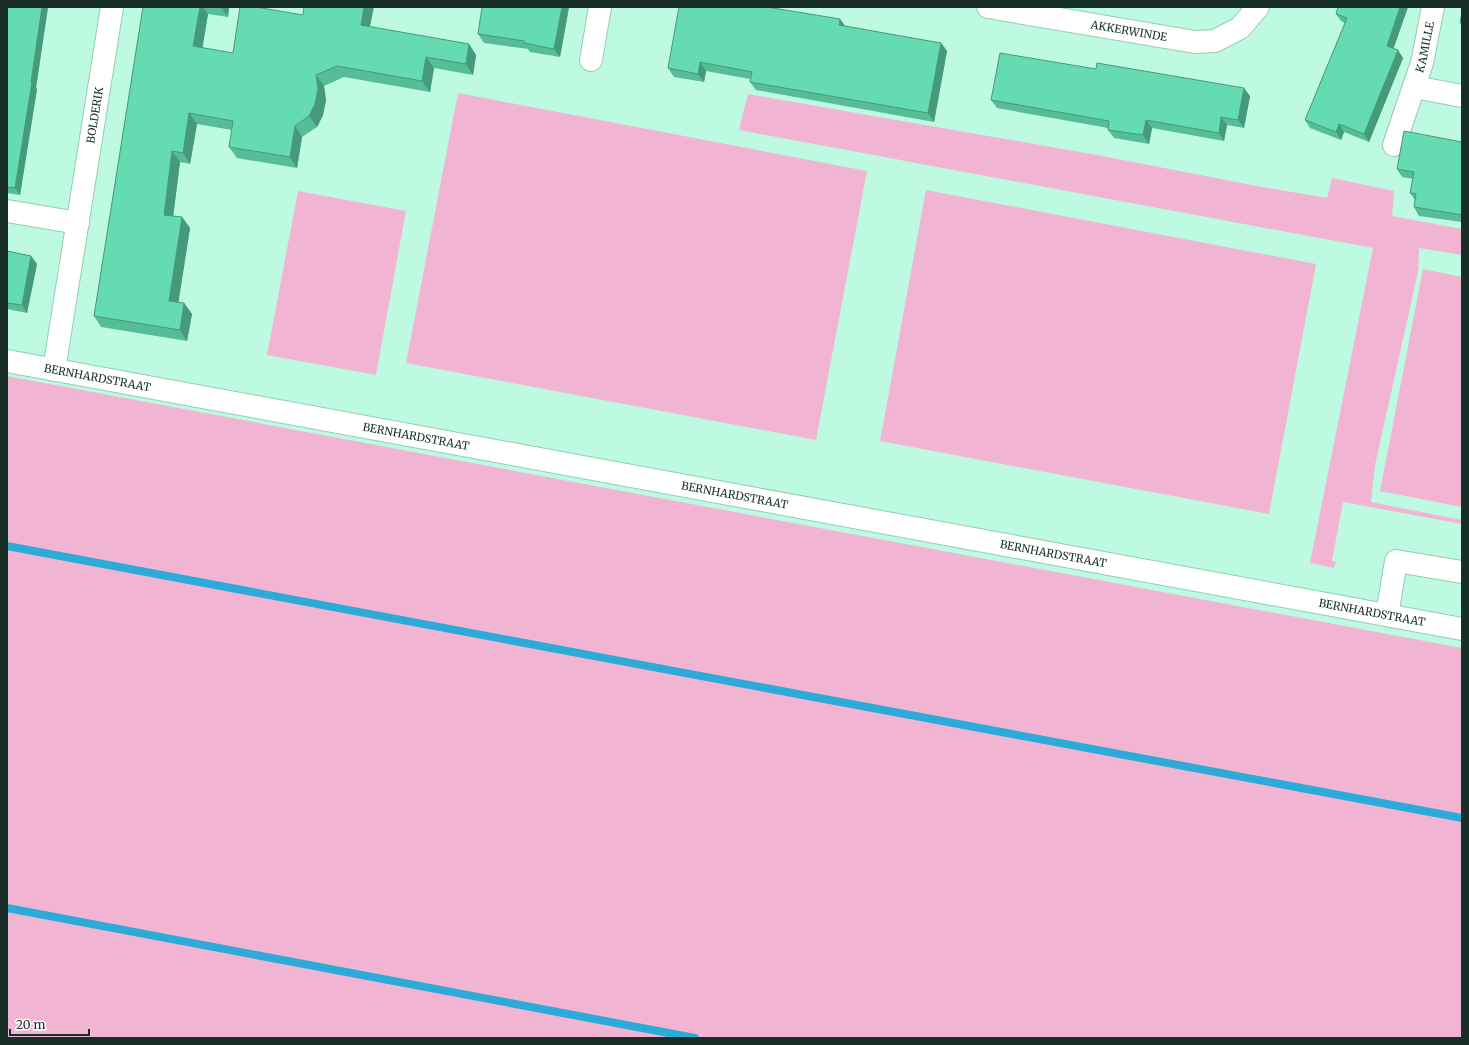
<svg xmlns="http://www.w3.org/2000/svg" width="1469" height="1045" font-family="Merriweather,serif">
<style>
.green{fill:#f2b4d3}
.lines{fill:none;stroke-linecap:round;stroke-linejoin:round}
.stream{stroke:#2cabd8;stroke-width:8}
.minor-casing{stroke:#93cdb6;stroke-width:24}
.minor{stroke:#fff;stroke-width:22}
.wall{fill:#57bc98}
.shaded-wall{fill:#47997c}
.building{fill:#65dbb1;stroke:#47997c}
.labels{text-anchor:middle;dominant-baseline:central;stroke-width:4;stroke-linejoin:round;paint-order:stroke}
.street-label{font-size:11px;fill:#172f26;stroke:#fff}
</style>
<rect width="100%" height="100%" fill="#befae2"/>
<!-- green -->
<path class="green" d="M458,93l409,78 -51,269 -410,-77z
M748,94l349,61 165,32 65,11 5,-20 62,13 -2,25 70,13v26l-43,-7 -1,24 -43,193 -4,37 91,18v4l-119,-22 -11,59 4,1 -2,6 -24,-5 63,-315 -634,-118z
M926,190l390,74 -47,250 -389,-73z
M298,191l108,20 -30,164 -109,-20z
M1423,269l39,8v230l-82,-16z
M7,376l1455,272v390h-1455z"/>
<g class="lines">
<!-- stream -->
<path class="stream" d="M7,546c485,90 970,183 1455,272
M7,908l688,130"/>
<defs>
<g id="minor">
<path id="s1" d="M988,7l207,35 20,-1 25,-13 18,-21"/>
<path d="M591,60l9,-53"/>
<path d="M1414,87l48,9"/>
<path id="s2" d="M1394,145l28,-82 11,-56"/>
<path d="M7,211l71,12"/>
<path id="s3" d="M7,361l1455,268"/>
<path id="s4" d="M54,370l58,-363"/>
<path d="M1387,615l9,-54 66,11"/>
</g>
</defs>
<!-- minor casing -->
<use href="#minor" class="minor-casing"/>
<!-- minor -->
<use href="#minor" class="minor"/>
</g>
<!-- wall -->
<path class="wall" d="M7,7h41l-12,81 1,1 -17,106 -13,-2z
M143,7h86l-1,10 -20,-3 -6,34 31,5 137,-26 99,17 7,11 -3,20 -39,-7 -4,24 -86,-15 -20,9 2,14 -3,15 -6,12 -15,10 -5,31 -60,-10 -8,-11 3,-17 -35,-6 -7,40 -10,-2 -7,54 9,1 8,11 -12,75h6l8,11 -5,27 -86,-14 -7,-11z
M569,7l-9,50 -30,-5 -2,-3 -44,-6 -6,-9z
M1408,7l-15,42 10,9 -34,84 -25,-10 -3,8 -31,-12 -5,-8 40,-97 -4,-2 -5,-7z
M845,26l96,17 6,8 -13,71 -178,-32 -6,-8v-3l-44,-8 -2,11 -30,-5 -6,-9z
M1250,96l-6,32 -17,-3 -3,16 -72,-13 -3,16 -35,-6 -6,-8v-2l-111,-20 -6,-8z
M1462,142v80l-43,-6 -5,-9 1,-7 -5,-7 3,-14 -11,-2 -5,-8z
M7,251l24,5 6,8 -10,49 -20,-4z"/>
<!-- shaded-wall -->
<path class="shaded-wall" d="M42,7h6l-12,81 1,1 -17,106 -5,-7z
M200,7h3l5,7 -7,43 -8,-11z
M221,7h8l-1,10z
M364,7h10l-6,29 -7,-11z
M562,7h7l-9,50 -6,-8z
M1400,7h8l-16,46 -5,-7z
M840,19l6,8 -7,-2z
M941,43l6,8 -13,71 -6,-9z
M469,44l7,11 -3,20 -7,-11z
M1398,50l5,8 -34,84 -5,-8z
M426,57l8,11 -4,24 -8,-11z
M700,62l6,9 -2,11 -6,-8z
M316,75l8,11 2,14 -3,15 -6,12 -8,-11z
M1244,88l6,8 -6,32 -6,-8z
M189,113l8,11 -7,40 -7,-11z
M1221,117l6,8 -3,16 -5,-8z
M1146,120l6,8 -3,16 -6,-9z
M1339,124l5,8 -3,8 -5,-8z
M295,126l7,11 -5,31 -7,-11z
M172,151l8,11 -8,64 -8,-11z
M182,217l8,11 -13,84 -8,-11z
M31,256l6,8 -10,49 -5,-8z
M184,303l8,11 -5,27 -7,-11z"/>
<!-- building -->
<path class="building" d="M7,7h35l-11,75h1l-17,106 -8,-1z
M143,7h57l-7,39 40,7 7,-46h16l47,8 1,-8h60l-3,18 108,19 -3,20 -40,-7 -4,24 -85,-15 -21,9 2,14 -3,15 -6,12 -14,10 -5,31 -61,-10 4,-26 -44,-8 -6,40 -11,-2 -8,64 18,2 -13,84 15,2 -4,27 -86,-14z
M482,7h80l-8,42 -30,-6v-2l-46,-7z
M679,7h88l73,12 -1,6 102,18 -13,70 -178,-31 2,-10 -52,-10 -2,12 -30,-6z
M1338,7h62l-13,39 11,4 -34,84 -25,-10 -3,8 -31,-12 42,-102 -11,-4z
M1462,12v11h-2z
M1000,53l96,16 1,-6 147,25 -6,32 -17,-3 -2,16 -73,-13 -3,15 -35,-5 1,-9 -118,-21z
M1404,131l58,11v73l-48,-8 2,-13 -6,-1 4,-21 -17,-3z
M7,251l24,5 -9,49 -15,-2z"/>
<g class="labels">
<!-- street labels -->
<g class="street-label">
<text stroke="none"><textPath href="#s1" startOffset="143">AKKERWINDE</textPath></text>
<text stroke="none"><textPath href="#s2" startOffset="103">KAMILLE</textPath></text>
<text stroke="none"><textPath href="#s4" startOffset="258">BOLDERIK</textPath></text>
<text stroke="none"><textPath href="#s3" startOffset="92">BERNHARDSTRAAT</textPath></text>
<text stroke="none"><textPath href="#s3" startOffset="416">BERNHARDSTRAAT</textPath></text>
<text stroke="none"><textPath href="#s3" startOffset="740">BERNHARDSTRAAT</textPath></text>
<text stroke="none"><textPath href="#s3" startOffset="1064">BERNHARDSTRAAT</textPath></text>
<text stroke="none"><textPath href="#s3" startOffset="1388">BERNHARDSTRAAT</textPath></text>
</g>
</g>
<!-- border -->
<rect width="1469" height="1045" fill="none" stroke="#172f26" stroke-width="16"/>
<!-- scale -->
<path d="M10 1029v6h79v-6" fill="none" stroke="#172f26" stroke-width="2"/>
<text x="16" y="1029" font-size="12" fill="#172f26" stroke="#ffffff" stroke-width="3" paint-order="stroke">20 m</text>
</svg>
